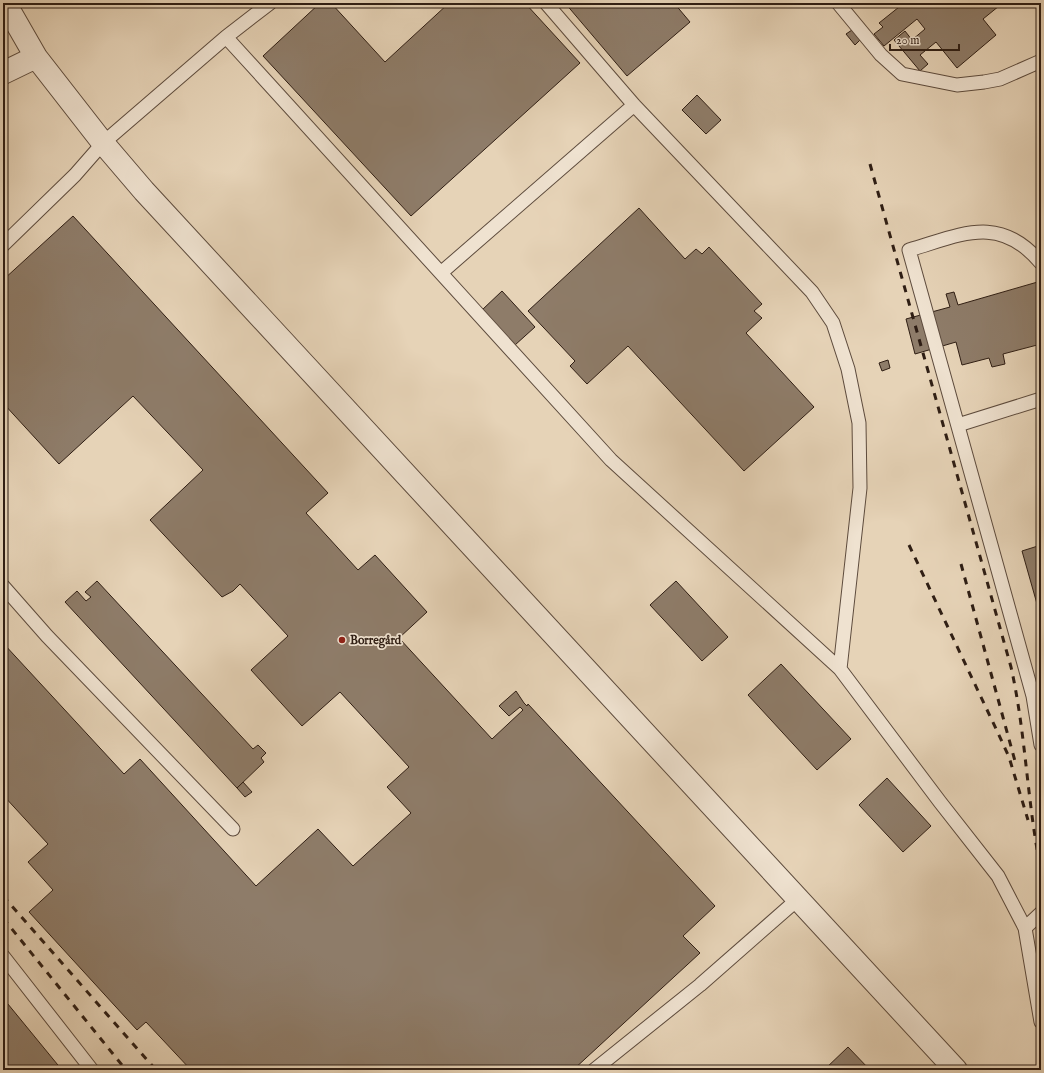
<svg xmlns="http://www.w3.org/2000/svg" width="1044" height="1073" font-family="'IM FELL English',serif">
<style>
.building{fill:#8e7c69;stroke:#2f1e14}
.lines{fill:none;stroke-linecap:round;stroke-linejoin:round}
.service-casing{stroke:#5d4b3d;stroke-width:15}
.minor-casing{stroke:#5d4b3d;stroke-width:24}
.service{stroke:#efe2d0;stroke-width:13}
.minor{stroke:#efe2d0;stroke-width:22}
.rail{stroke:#2f1e14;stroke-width:3;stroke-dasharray:7 7;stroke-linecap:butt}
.poi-dot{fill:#8f2418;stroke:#efe2d0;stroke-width:1.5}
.labels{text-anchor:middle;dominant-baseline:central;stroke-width:3.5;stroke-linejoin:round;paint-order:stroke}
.poi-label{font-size:12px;font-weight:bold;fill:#2f1e14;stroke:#efe2d0;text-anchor:start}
</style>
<rect width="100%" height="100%" fill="#e6d3b7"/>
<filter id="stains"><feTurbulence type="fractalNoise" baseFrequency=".005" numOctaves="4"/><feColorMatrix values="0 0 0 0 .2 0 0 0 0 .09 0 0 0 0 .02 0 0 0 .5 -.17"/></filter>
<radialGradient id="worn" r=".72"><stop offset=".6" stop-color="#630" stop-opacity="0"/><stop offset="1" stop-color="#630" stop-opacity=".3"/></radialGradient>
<!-- building -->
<path class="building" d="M320,3h11l54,59 64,-59h76l55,60 -169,153 -148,-160z
M565,3h109l16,19 -63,54z
M904,3h92l3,3 -16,13 13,16 -39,33 -21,-26 -16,13 8,9 -8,7 -26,-31 11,-9 7,9 13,-11 -8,-10 -33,27 -10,-12 9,-7 -4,-4z
M852,30l8,10 -5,5 -9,-11z
M697,95l24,25 -15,14 -24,-24z
M639,208l46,51 11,-10 6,5 7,-7 53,57 -8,7 8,7 -16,15 68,74 -70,64 -116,-125 -41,38 -17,-18 5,-5 -47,-50z
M73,216l255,277 -22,20 52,57 17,-15 52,57 -28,26 93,101 31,-29 -3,-3 -11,9 -10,-10 17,-15 8,12 3,3 1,-2 187,202 -32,30 17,17 -127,117h-382l-45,-48 -9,8 -108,-118 24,-22 -25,-28 20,-18 -45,-49v-152l121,131 16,-15 116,127 62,-57 35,37 58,-53 -24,-26 22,-20 -69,-75 -38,34 -51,-56 37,-34 -48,-52 -7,7 -11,6 -72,-77 53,-50 -70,-74 -74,68 -56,-61v-123z
M1041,281v37l-4,1 4,15v10l-38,10 2,10 -13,3 -3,-9 -27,7 -6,-23 -41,12 -9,-35 44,-12 -4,-13 8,-2 4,13z
M502,291l33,36 -20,18 -33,-35z
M888,360l2,8 -8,3 -3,-8z
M1041,545v73l-19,-67z
M97,581l156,168 5,-4 8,8 -5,5 3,4 -27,26 -172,-186 12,-11 9,10 5,-4 -6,-5z
M676,581l52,56 -26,24 -52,-56z
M781,664l70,75 -34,31 -69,-75z
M887,778l44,48 -28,26 -44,-47z
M243,782l9,10 -7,5 -8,-9z
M3,998l59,72h-59z
M848,1047l22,23h-46z
M81,1066l3,4h-8z"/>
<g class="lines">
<defs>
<path id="service" d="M546,3l88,102 178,187 21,31 15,46 11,54 1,65 -20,181
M838,3l43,52 21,19 55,11 27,-3 16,-3 41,-18
M226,37l385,423 229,209 100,133 58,74 27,52 16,94
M3,245l72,-70 28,-32 123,-106 44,-34
M1041,263c-42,-50 -80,-28 -132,-13l124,446 8,49
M442,272l192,-167
M958,425l83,-26
M3,586l44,50 186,193
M1025,928l16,-15
M3,956l89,114
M594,1070l106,-85 98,-86"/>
<path id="minor" d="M5,3l31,54 67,86 41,48 812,879
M3,73l33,-16"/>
</defs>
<!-- service casing -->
<use href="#service" class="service-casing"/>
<!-- minor casing -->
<use href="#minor" class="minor-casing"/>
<!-- service -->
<use href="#service" class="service"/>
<!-- minor -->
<use href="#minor" class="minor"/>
<!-- rail -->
<path class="rail" d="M870,164l141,503c15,67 16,136 30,203
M909,545l89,188 11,24 19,63
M961,564l54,197
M3,896l153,174
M3,918l123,152"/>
</g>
<!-- markers -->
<circle class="poi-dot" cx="342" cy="640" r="4"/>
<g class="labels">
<!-- poi labels -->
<g class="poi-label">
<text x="350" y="640">Borregård</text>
</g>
</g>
<!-- margin -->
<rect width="1044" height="1073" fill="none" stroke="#e6d3b7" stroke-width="16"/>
<rect x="4" y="4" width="1036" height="1065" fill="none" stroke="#2f1e14" stroke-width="2"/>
<rect x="8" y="8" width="1028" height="1057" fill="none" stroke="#2f1e14"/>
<!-- scale -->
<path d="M890 44v6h69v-6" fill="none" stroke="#2f1e14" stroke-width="2"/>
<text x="896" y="44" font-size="12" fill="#2f1e14" stroke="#efe2d0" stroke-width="3" paint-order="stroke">20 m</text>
<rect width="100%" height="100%" filter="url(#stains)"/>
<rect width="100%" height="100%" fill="url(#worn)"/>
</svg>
